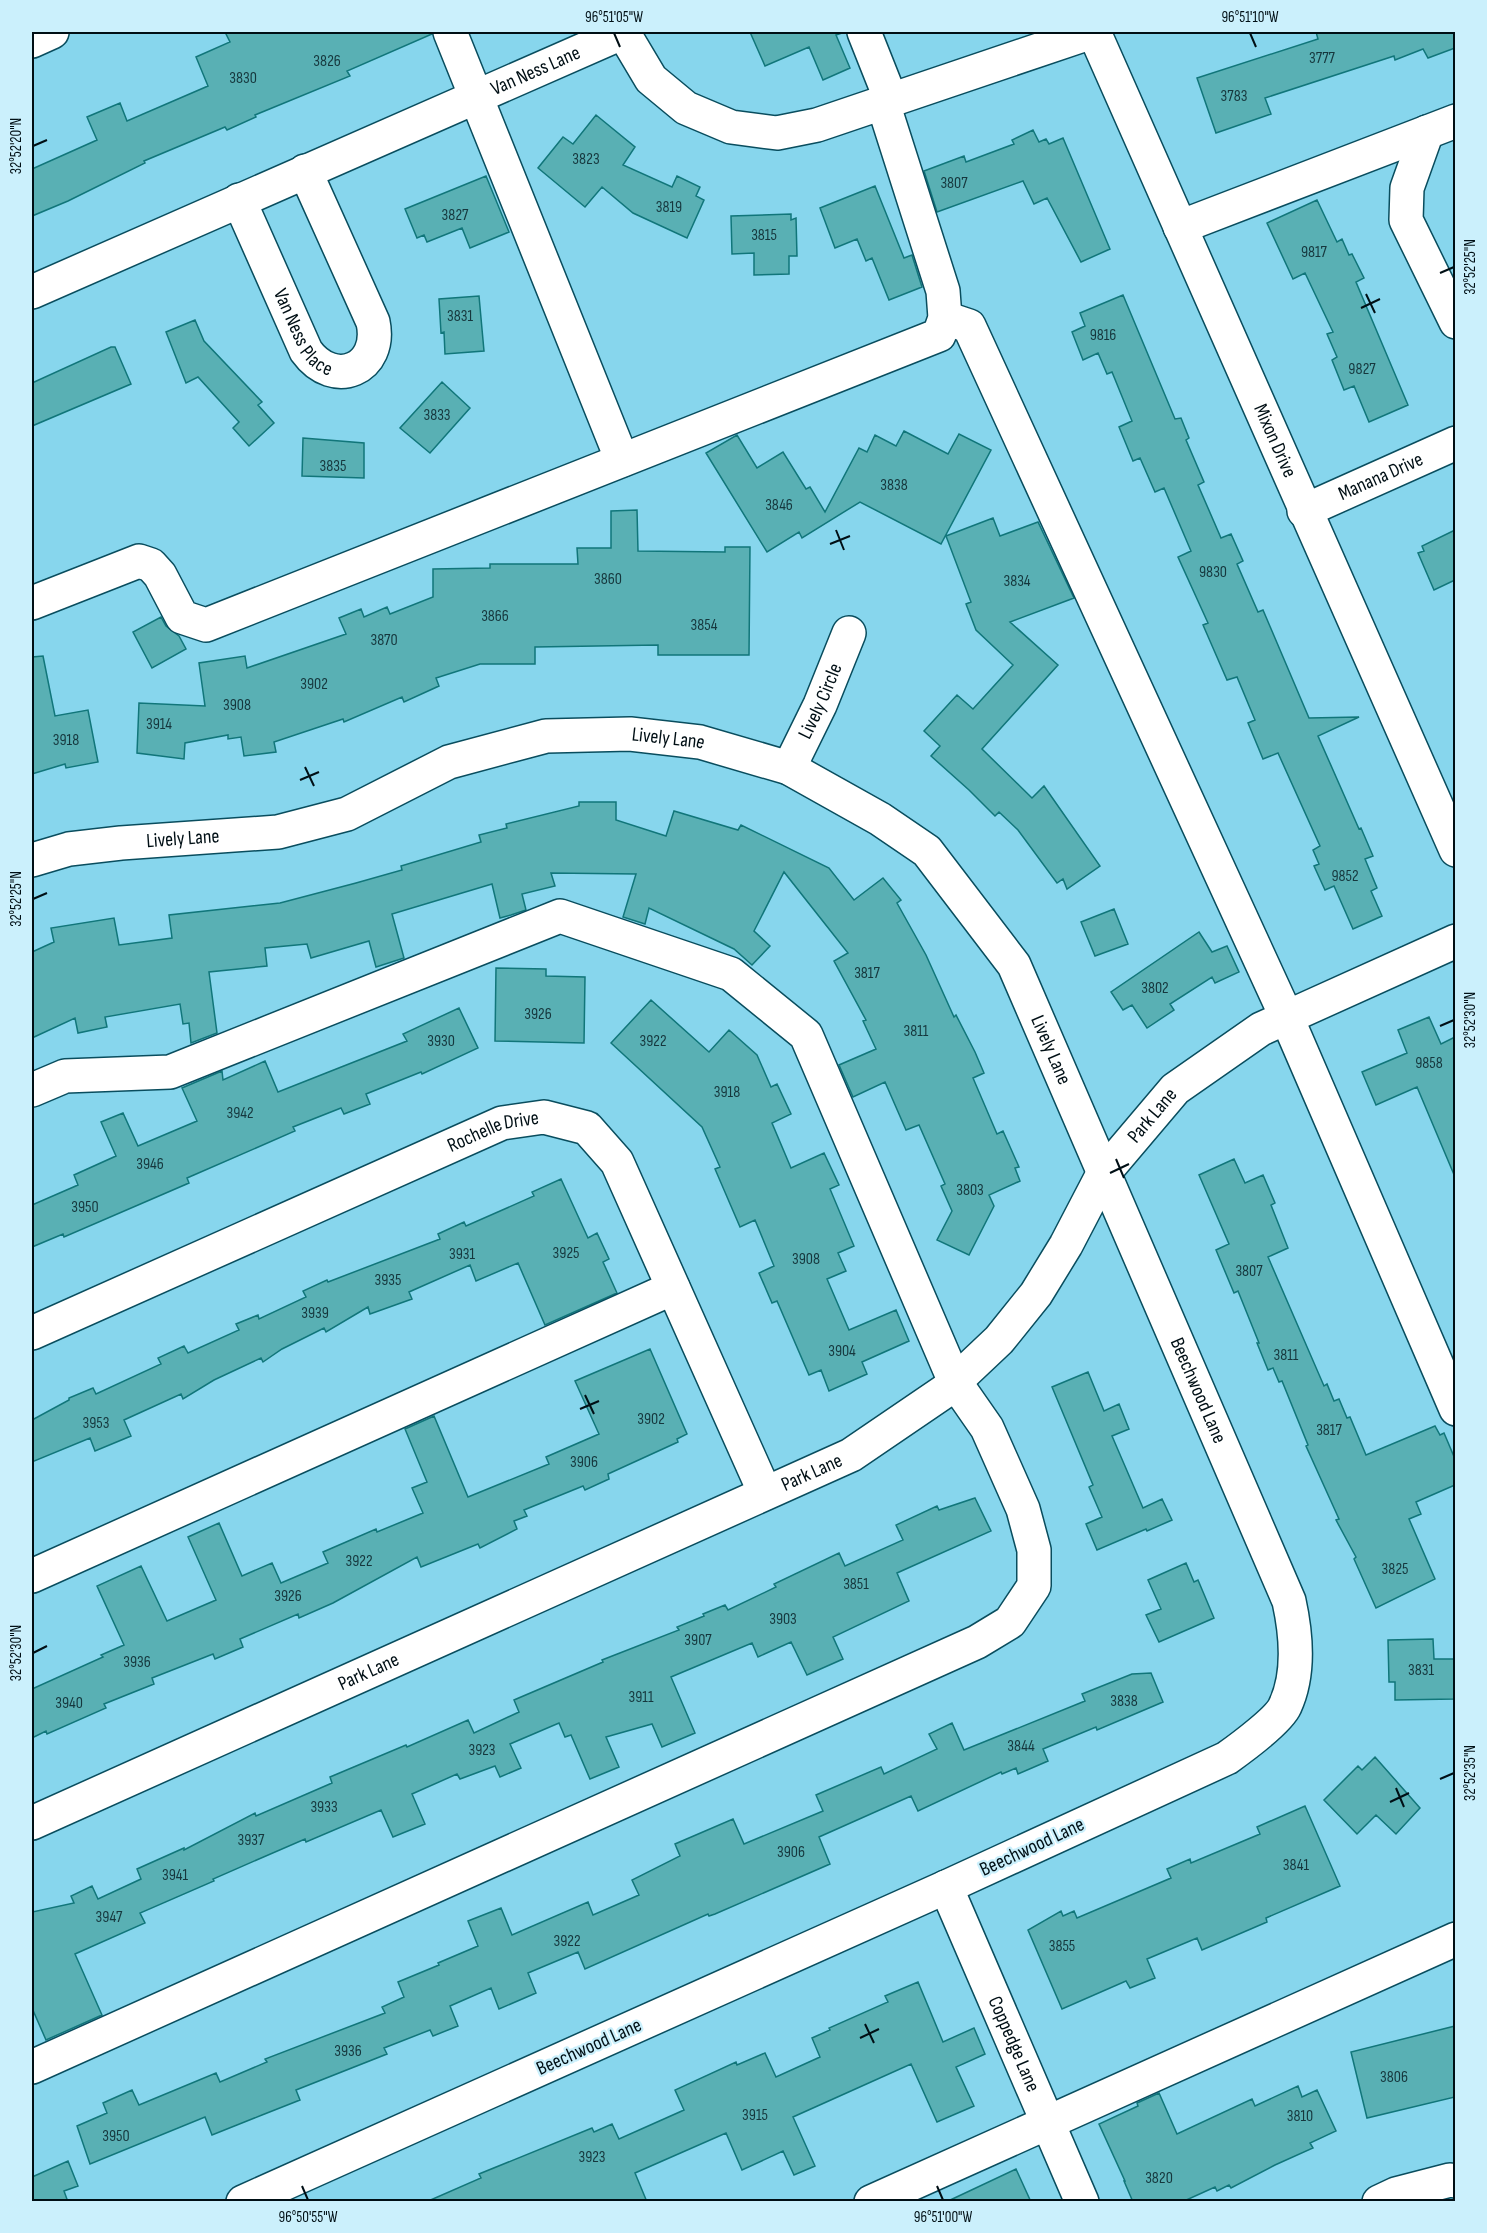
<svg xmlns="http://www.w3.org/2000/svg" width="1487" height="2233" font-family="'Sofia Sans Condensed',sans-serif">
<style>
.building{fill:#59b0b4;stroke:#11767a;stroke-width:1.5}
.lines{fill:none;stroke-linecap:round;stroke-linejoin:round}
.minor-casing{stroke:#094d5e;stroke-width:36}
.minor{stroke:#fff;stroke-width:33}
.ticks{fill:none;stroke:#000f15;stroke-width:2}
.labels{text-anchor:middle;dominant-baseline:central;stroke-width:4.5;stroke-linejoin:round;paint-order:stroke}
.number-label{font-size:16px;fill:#16373d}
.street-label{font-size:20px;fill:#000f15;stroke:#cbf0fc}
.neatline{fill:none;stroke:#000f15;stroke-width:2}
.ticks-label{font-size:15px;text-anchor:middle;fill:#000f15}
</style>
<rect width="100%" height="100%" fill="#87d6ed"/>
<!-- building -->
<path class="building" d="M225,32h207v2l-85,37 3,5 -95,39 1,2 -29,13 -2,-3 -81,34 1,2 -77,38 -36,15v-47l65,-29 -10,-23 33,-14 7,18 81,-35 -12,-29 34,-15z
M750,32h95l-9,3 14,33 -27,12 -14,-33 -44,19z
M1316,32h139v16l-27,10 -5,-9 -28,11 -1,-4 -129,42 6,16 -55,19 -19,-55 121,-39z
M596,115l39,32 -12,18 49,22 5,-11 23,11 -4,9 8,4 -17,38 -54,-25 -31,-26 -17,20 -47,-39 25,-31 10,7z
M1033,130l6,12 7,-3 3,5 14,-6 47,111 -29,13 -34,-64 -13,6 -11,-23 -86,31 -13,-41 40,-15 2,6 48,-18 -2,-4z
M486,176l23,56 -39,16 -8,-20 -35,14 -3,-7 -7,3 -12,-29z
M875,186l29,72 8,-3 10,32 -33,13 -17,-42 -6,3 -9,-22 -22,9 -15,-40z
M1317,200l20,42 5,-3 7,16 3,-1 12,24 -8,4 52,123 -39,17 -15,-36 -10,4 -12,-30 5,-3 -10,-23 6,-2 -28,-59 -12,6 -26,-56z
M791,214v6l5,-2 1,38h-8v18l-35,1v-22l-22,1 -1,-38z
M1123,295l52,124 6,-1 8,20 -3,2 18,42 -6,3 23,53 10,-4 12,27 -6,3 21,48 5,-2 46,108 50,-1 -41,19 41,93 2,-1 12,28 -8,3 12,29 -6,3 11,25 -29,13 -19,-43 -9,4 -11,-24 5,-2 -6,-14 7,-4 -42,-93 -15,6 -15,-36 7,-3 -18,-43 -10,3 -24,-55 5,-2 -30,-66 13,-6 -27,-63 -9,4 -15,-34 -7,3 -14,-34 13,-6 -20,-49 -5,2 -9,-21 -15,7 -11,-28 13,-6 -5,-13z
M479,296l5,55 -39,3 -1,-22 -3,1 -2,-34z
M195,320l9,21 58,61 -4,3 16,18 -25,23 -16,-18 6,-6 -41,-45 -12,6 -20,-51z
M111,347h4l16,37 -99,42v-43z
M442,382l28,26 -40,45 -30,-25z
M904,431l44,23 11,-20 32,16 -50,94 -81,-42 -58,36 -3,-6 -32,20 -61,-99 31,-18 20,33 26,-16 23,37 4,-2 15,25 34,-64 8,4 8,-17 21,11z
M303,438l61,5v35l-62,-2z
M637,510l1,41 87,1v-5h25l-1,108h-91v-10l-123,2v17h-55l-44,14 3,8 -35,16 -2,-5 -58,25 -1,-3 -69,23 2,10 -32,4 -3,-19 -13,2v-4l-43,8 -1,16 -47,-6 2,-50 66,3 -6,-43 46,-7 2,12 99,-34 -7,-16 22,-9 3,8 23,-10 3,7 43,-17v-28l57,-1v-4h88l-1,-16h34v-37z
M993,518l7,18 38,-14 36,76 -64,24 48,43 -76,84 50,49 12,-12 56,80 -33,23 -4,-10 -6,4 -39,-53 -19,-18 -4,4 -26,-26 -38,-34 9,-10 -16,-15 33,-36 16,14 40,-44 -37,-35 -10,-26 5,-2 -25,-66z
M1455,530v50l-21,10 -16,-37 6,-2 -2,-5z
M161,617l5,9 13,10 7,13 -34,19 -19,-36z
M43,656l12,60 33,-6 10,52 -32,6 -1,-4 -33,10v-117z
M579,802h37v18l50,16 8,-25 64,19 3,-5 88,43 25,32 29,-22 18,22 -4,3 29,52 28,62 2,-2 19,37 9,21 -11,5 24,56 6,-3 16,36 -4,1 5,13 -31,14 5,11 -25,49 -32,-15 15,-29 -11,-25 4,-2 -26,-59 -13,5 -21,-48 -32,15 -14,-32 37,-16 -13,-28 3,-1 -32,-59 14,-8 -64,-81 -30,59 16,15 -18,19 -18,-16 -85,-41 -4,16 -22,-7 13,-43 -85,-1 4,13 -33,8 4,16 -15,5 -11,3 -8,-34 -100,30 12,44 -28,9 -7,-26 -58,17 -4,-14 -42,4 2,18 -58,6 8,61 -26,10 -2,-20 -6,1 -3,-20 -75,13 2,10 -29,6 -3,-15 -43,20v-86l22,-10 -3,-14 63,-10 5,27 53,-7 -3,-23 111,-12 76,-20 46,-13 -1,-4 80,-24 -2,-7 28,-7 -1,-4 73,-18z
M1114,909l14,35 -33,12 -14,-34z
M1199,932l13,20 15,-6 12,26 -24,11 -3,-6 -42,27 4,6 -27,18 -15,-23 -9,5 -12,-18z
M496,968l50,1v7l39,1 -1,66 -89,-2z
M651,1000l58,52 20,-22 28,25 14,32 6,-3 14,30 -19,9 19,45 33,-15 15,32 -9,4 24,57 -16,7 8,18 -19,8 22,51 47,-20 13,31 -47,21 5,12 -38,17 -8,-21 -12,5 -32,-74 -5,2 -13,-30 15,-7 -19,-46 -15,7 -25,-58 5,-2 -18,-40 -91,-84z
M459,1008l19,40 -56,26 -1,-2 -55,22 4,10 -26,10 -3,-6 -48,19 2,4 -108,47 2,5 -125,54 -1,-3 -31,13v-42l46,-20 -4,-10 42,-19 -15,-34 22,-9 15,33 59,-25 -15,-33 14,-6 26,-11 1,9 42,-19 13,31 129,-51 -4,-7z
M1429,1017l12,27 14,-7v140l-38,-90 -41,18 -14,-33 45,-19 -9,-23z
M1234,1159l11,24 18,-8 12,28 -4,2 17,43 -20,9 56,129 3,-2 7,17 5,-2 8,19 3,-1 16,38 69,-29 5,9 4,-2 11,26v26l-39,17 5,12 -12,5 26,60 -59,29 -22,-49 2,-2 -20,-37 3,-1 -33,-73 2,-1 -26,-64 -3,1 -6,-14 -5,2 -11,-27h2l-21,-52 -4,2 -18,-43 13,-6 -30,-69z
M561,1179l27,59 9,-5 12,26 -6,3 14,31 -72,32 -27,-62 -42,18 -6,-16 -61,27 3,7 -42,15 -2,-7 -42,25 -2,-4 -42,21 -19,13 -2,-4 -47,22 -31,19 -2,-5 -57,26 7,16 -36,15 -5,-13 -58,24v-42l37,-20v-2l24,-10 3,6 65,-30 -3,-6 26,-12 4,7 51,-23 -3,-6 22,-9 1,4 47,-22 -3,-6 24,-11 1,2 112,-43 -2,-5 26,-12 2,4 68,-30 -2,-4z
M650,1349l37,85 -10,5 1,3 -70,32 1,5 -24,11 -2,-4 -59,24 3,6 -13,5 3,8 -37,19 -2,-4 -57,23 -4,-10 -84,46 -34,15 -1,-4 -58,25 3,8 -28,12 -2,-5 -61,24 2,6 -50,20 2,4 -59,26 -1,-3 -14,7v-49l71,-32 -2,-2 23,-10 -27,-59 44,-20 26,55 49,-21 -28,-63 31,-14 23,53 30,-13 9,20 47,-20 -5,-11 53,-23 1,3 46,-19 -11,-25 15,-6 -22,-53 29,-13 34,81 81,-33 -3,-7 53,-23 -24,-53z
M1088,1372l16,39 15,-7 10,25 -17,7 31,72 19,-9 10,21 -25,11 -1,-2 -49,21 -11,-26 16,-7 -13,-30 4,-2 -41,-98z
M975,1498l16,33 -94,42 12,28 -76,36 10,22 -36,16 -16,-33 -33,15 -6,-14 -81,34 24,56 -33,14 -10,-23 -46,13 13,30 -29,12 -19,-44 -6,2 -6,-14 -49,21 11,24 -21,9 -5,-11 -35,13 -3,-5 -45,20 13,30 -32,13 -12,-27 -75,32 -1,-3 -92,40 1,2 -74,32 5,10 -70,31 27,61 -56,25 -14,-32v-96l42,-9 -3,-7 21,-10 6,13 43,-20 -4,-10 47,-21v2l71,-37 1,3 76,-33 -2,-6 76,-32 1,2 61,-27 6,13 45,-21 -5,-12 89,-38 -1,-2 77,-30 -2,-3 27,-11 -1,-2 22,-9 3,5 48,-23 -2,-3 65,-31 6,13 58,-26 -7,-15 41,-19 2,4z
M1186,1563l8,19 4,-2 16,38 -55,24 -13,-27 15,-6 -13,-29z
M1433,1639l1,20h20v40l-59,1v-18h-6l-1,-42z
M1151,1673l12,29 -66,28 -1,-3 -53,22 5,12 -30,13 -2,-6 -14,6 -1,-2 -83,39 -7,-15 -92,41 11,27 -115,50 -6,2 -1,-2 -123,55 -7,-17 -50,21 8,20 -37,16 -8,-21 -41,18 8,20 -25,10 -3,-6 -46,18 3,6 -91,36 4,10 -38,15 -50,20 -7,-18 -115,47 -13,-38 30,-13 -4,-10 29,-13 7,15 77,-32 4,9 47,-20 -2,-3 120,-46 -3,-6 22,-10 -6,-15 41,-17 -1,-2 40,-17 -10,-25 33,-13 11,27 76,-33 5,13 46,-20 -7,-15 48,-24 -5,-12 58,-25 11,25 79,-33 -7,-16 65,-28 3,7 53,-25 -8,-15 23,-11 12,27 121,-49 -3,-7 50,-20z
M1375,1757l45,51 -24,26 -20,-19 -19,19 -33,-34 34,-34 4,4z
M1305,1806l35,80 -74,32 1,4 -65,28 -5,-12 -50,21 8,19 -25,10 -4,-7 -64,28 -34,-79 33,-19 2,5 11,-5 3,7 94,-40 -4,-9 23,-10 1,4 69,-29 -3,-7z
M918,1982l25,60 31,-14 11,26 -29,13 18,39 -37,16 -26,-58 -118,53 22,49 -21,9 -11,-24 -41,19 -16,-37 -91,40 12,29h-221l55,-24 -2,-4 113,-46 2,4 18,-8 7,15 65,-29 -9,-20 61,-28 1,3 28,-12 11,24 44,-20 -8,-19 18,-8 -1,-2 59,-26 -3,-6z
M1455,2026v71l-88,21 -16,-66z
M1298,2086l4,11 15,-7 19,41 -26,12 3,5 -38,17 -44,23 -2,-3 -12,6 -2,-4 -33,15h-49l-9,-21h1l-26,-57 39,-18 -1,-3 22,-10 18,41 75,-35 3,7z
M68,2161l10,25 -14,5 4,11h-36v-25z
M1016,2169l15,33h-85z"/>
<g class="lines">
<defs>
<g id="minor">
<path d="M450,32l172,428"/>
<path d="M623,32l28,47 35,29 45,19 46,6 40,-8 275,-93"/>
<path d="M864,32l27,68"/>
<path id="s1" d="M1094,32l362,818"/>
<path d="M32,41l20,-9"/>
<path d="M1427,132l-20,56 -1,32 50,102"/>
<path id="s2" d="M239,200l67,151c28,39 77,18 67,-29l-68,-151"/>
<path d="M1180,227l276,-106"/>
<path id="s3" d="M32,292l592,-260"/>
<path d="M945,318l24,8 318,692 169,391"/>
<path id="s4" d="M1304,511l152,-68"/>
<path d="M32,603l107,-42 12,4 9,10 22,42 24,8 733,-290 6,-17 -2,-27 -60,-188"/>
<path id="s5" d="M789,768l31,-63 29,-72"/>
<path id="s6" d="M32,860l37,-11 52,-6 157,-11 69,-18 102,-52 97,-26 84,-2 70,8 89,26 91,51 47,32 87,114 275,636c7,32 11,73 -4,105 -6,14 -44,42 -58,52l-281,129 -703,315"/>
<path d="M32,1090l33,-14 105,-4 390,-156 171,58 75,61 149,347 32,46 36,81 11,41v36l-24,36 -33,20 -945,425"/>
<path id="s7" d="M32,1333l470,-210 42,-6 43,11 30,34 148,331"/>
<path d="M32,1576l641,-288"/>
<path id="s8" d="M32,1823l819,-368 94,-64 54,-51 37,-46 30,-49 37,-71 72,-85 86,-60 195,-88"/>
<path id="s9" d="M946,1887l136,315"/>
<path d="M871,2202l585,-263"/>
<path d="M1379,2202l17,-8 54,-14 6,1"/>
</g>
</defs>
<!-- minor casing -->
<use href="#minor" class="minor-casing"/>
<!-- minor -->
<use href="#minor" class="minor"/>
</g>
<!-- ticks -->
<path class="ticks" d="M614,33l6,14M1250,33l6,14M33,146l14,-6M1440,273l14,-6M1366,294l9,19M1361,308l19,-9M836,530l8,20M830,544l20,-8M305,767l9,19M300,780l19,-8M33,899l14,-6M1440,1026l14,-6M1116,1159l8,19M1110,1173l19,-9M585,1395l9,19M580,1409l19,-8M33,1653l14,-7M1440,1779l14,-6M1396,1788l8,19M1390,1802l19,-9M865,2024l9,19M860,2038l19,-9M302,2186l6,14M937,2186l6,14"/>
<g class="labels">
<!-- number labels -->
<g class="number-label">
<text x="1322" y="58">3777</text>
<text x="327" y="61">3826</text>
<text x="243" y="78">3830</text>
<text x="1234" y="96">3783</text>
<text x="586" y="159">3823</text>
<text x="954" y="183">3807</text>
<text x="669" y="207">3819</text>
<text x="455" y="215">3827</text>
<text x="764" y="235">3815</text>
<text x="1314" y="252">9817</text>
<text x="460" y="316">3831</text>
<text x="1103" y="335">9816</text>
<text x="1362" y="369">9827</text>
<text x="437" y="415">3833</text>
<text x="333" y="466">3835</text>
<text x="894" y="485">3838</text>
<text x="779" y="505">3846</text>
<text x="1213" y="572">9830</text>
<text x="608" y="579">3860</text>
<text x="1017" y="581">3834</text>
<text x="495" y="616">3866</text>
<text x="704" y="625">3854</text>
<text x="384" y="640">3870</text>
<text x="314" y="684">3902</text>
<text x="237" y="705">3908</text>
<text x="159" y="724">3914</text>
<text x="66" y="740">3918</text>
<text x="1345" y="876">9852</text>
<text x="867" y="973">3817</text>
<text x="1155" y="988">3802</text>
<text x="538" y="1014">3926</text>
<text x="916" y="1031">3811</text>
<text x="441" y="1041">3930</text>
<text x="653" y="1041">3922</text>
<text x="1429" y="1063">9858</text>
<text x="727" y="1092">3918</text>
<text x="240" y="1113">3942</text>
<text x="150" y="1164">3946</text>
<text x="970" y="1190">3803</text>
<text x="85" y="1207">3950</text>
<text x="566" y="1253">3925</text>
<text x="462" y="1254">3931</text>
<text x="806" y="1259">3908</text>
<text x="1249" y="1271">3807</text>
<text x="388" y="1280">3935</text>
<text x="315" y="1313">3939</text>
<text x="842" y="1351">3904</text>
<text x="1286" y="1355">3811</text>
<text x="651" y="1419">3902</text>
<text x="96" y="1423">3953</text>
<text x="1329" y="1430">3817</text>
<text x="584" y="1462">3906</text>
<text x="359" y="1561">3922</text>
<text x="1395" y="1569">3825</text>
<text x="856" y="1584">3851</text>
<text x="288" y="1596">3926</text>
<text x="783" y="1619">3903</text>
<text x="698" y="1640">3907</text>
<text x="137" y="1662">3936</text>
<text x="1421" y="1670">3831</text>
<text x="641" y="1697">3911</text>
<text x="1124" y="1701">3838</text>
<text x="69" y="1703">3940</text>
<text x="1021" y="1746">3844</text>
<text x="482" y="1750">3923</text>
<text x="324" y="1807">3933</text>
<text x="251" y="1840">3937</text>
<text x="791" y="1852">3906</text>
<text x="1296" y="1865">3841</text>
<text x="175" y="1875">3941</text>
<text x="109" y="1917">3947</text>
<text x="567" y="1941">3922</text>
<text x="1062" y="1946">3855</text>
<text x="348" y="2051">3936</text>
<text x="1394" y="2077">3806</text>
<text x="755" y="2115">3915</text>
<text x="1300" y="2116">3810</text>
<text x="116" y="2136">3950</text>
<text x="592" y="2157">3923</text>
<text x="1159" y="2178">3820</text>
</g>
<!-- street labels -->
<g class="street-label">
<text stroke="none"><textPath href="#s3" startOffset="550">Van Ness Lane</textPath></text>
<text stroke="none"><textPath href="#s2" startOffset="148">Van Ness Place</textPath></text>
<text stroke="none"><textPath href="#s1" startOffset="447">Mixon Drive</textPath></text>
<text stroke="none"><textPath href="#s4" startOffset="84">Manana Drive</textPath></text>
<text stroke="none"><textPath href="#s5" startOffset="74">Lively Circle</textPath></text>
<text stroke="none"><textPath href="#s6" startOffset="657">Lively Lane</textPath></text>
<text stroke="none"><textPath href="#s6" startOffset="153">Lively Lane</textPath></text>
<text stroke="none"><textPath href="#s6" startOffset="1179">Lively Lane</textPath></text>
<text stroke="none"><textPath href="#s8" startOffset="1359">Park Lane</textPath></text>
<text stroke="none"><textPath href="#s7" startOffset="504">Rochelle Drive</textPath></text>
<text stroke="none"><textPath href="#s6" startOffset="1550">Beechwood Lane</textPath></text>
<text stroke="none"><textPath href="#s8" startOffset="855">Park Lane</textPath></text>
<text stroke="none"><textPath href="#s8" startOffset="369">Park Lane</textPath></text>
<text transform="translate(1032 1847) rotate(-25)">Beechwood Lane</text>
<text stroke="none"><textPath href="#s9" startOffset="171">Coppedge Lane</textPath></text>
<text transform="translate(589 2047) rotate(-24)">Beechwood Lane</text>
</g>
</g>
<!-- border -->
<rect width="1487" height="2233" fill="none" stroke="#cbf0fc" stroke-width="66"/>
<rect x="33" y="33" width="1421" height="2167" class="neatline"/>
<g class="ticks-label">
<text x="614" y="22">96°51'05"W</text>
<text x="1250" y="22">96°51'10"W</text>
<text transform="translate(16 146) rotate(-90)" y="5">32°52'20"N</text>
<text transform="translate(1470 267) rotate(-90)" y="5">32°52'25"N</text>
<text transform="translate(16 899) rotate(-90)" y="5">32°52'25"N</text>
<text transform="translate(1470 1020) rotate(-90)" y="5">32°52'30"N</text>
<text transform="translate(16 1653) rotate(-90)" y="5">32°52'30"N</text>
<text transform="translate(1470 1773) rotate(-90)" y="5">32°52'35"N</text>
<text x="308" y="2222">96°50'55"W</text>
<text x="943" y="2222">96°51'00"W</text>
</g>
</svg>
